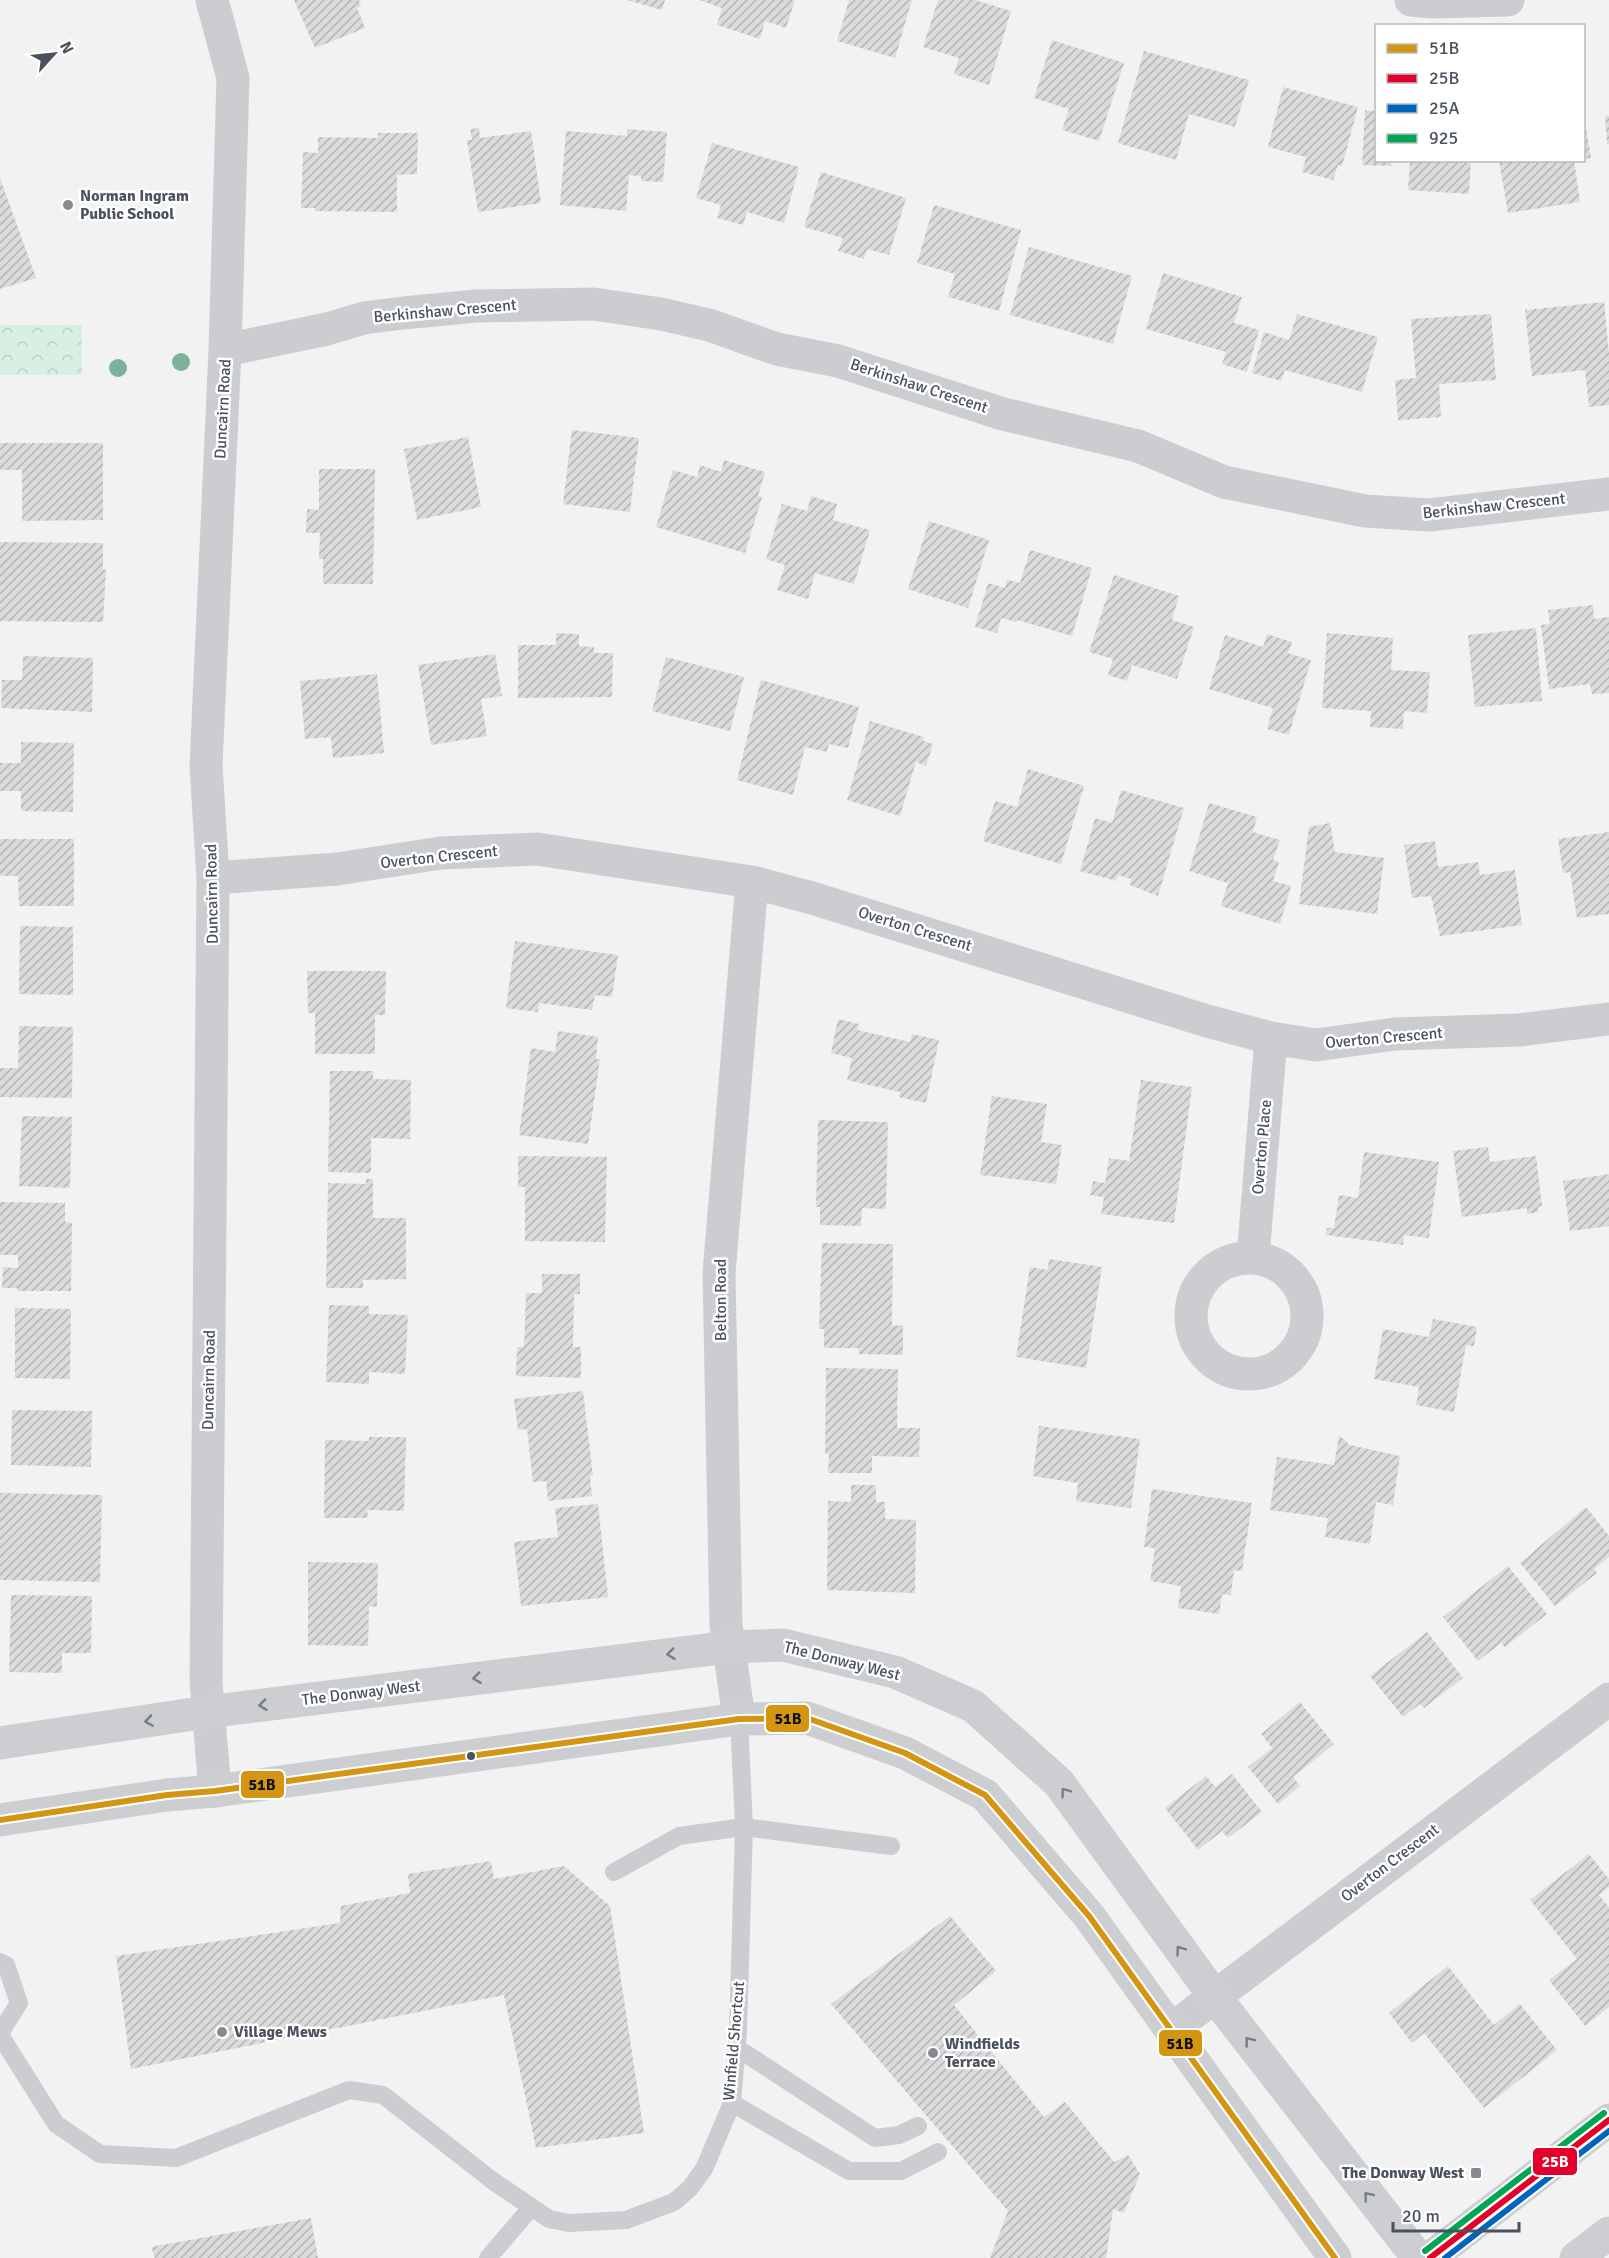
<svg xmlns="http://www.w3.org/2000/svg" width="1609" height="2258" font-family="Signika,sans-serif">
<style>
.forest{fill:url(#forest-crowns)}
.building{fill:url(#building-hatch)}
.lines{fill:none;stroke-linecap:round;stroke-linejoin:round}
.lane{stroke:#cccdd0;stroke-width:18}
.street{stroke:#cccdd0;stroke-width:33}
.secondary{stroke:#cdced1;stroke-width:33}
.bus-1-casing{stroke:#fff;stroke-width:10}
.bus-2-casing{stroke:#fff;stroke-width:10}
.bus-3-casing{stroke:#fff;stroke-width:10}
.bus-4-casing{stroke:#fff;stroke-width:10}
.bus-1{stroke:#d49513;stroke-width:6}
.bus-2{stroke:#e4002b;stroke-width:6}
.bus-3{stroke:#0065bd;stroke-width:6}
.bus-4{stroke:#00a651;stroke-width:6}
.tree{fill:#7cb29c}
.oneway{stroke:#787d86}
.poi-dot{fill:#858a92;stroke:#fff;stroke-width:2}
.bus-dot{fill:#4a525e;stroke:#fff;stroke-width:2}
.labels{text-anchor:middle;dominant-baseline:central;stroke-width:5;stroke-linejoin:round;paint-order:stroke}
.poi-label{font-size:16px;font-weight:bold;fill:#4a525e;stroke:#fff;text-anchor:start}
.street-label{font-size:16px;fill:#4a525e;stroke:#fff}
.line-badge{stroke:#fff;stroke-width:2}
.badge-label{font-size:16px;text-anchor:middle;font-weight:bold;fill:#fff}
.pale-badge-label{font-size:16px;text-anchor:middle;font-weight:bold;fill:#111}
</style>
<defs>
<pattern id="forest-crowns" width="20" height="18" patternUnits="userSpaceOnUse" patternTransform="scale(1.5)"><rect width="20" height="18" fill="#d8f0e3"/><path d="M2 6a3 3 0 1 1 6 0M12 15a3 3 0 1 1 6 0" fill="none" stroke="#bbd0c5"/></pattern>
<pattern id="building-hatch" width="6" height="6" patternUnits="userSpaceOnUse" patternTransform="scale(1.5)"><rect width="6" height="6" fill="#dbdbdc"/><path d="M-1 1l2-2M0 6l6-6M5 7l2-2" fill="none" stroke="#b4b4b6"/></pattern>
</defs>
<rect width="100%" height="100%" fill="#f2f2f2"/>
<!-- forest -->
<path class="forest" d="M0,325h82v50h-82z"/>
<!-- building -->
<path class="building" d="M294,0h65l2,6 -4,2 8,20 -50,20z
M627,0h38l-3,10z
M699,0h96l-9,28 -21,-7 -5,18 -43,-14 5,-17z
M849,0h63l-17,58 -58,-17z
M938,0h37l36,11 -22,74 -35,-11 5,-16 -36,-11z
M1052,40l72,23 -25,78 -37,-11 7,-21 -35,-11z
M1144,51l105,29 -14,47 -46,-13 -13,46 -58,-17z
M1283,87l75,20 -16,59 -4,-1 -5,15 -31,-8 4,-15 -38,-10z
M1365,110l11,1v49h16l-1,6 -29,-1z
M1584,115l7,43 -7,1z
M1605,116h4v28h-2z
M479,128l1,10 51,-7 10,72 -63,9 -11,-72h5l-2,-11z
M627,129l40,3 -4,50 -22,-1v-5l-12,-1 -3,36 -66,-6 6,-74 61,5z
M378,133h40l-1,41 -20,1v37l-82,-1v-3h-14l2,-56 15,1v-16l60,1z
M712,143l87,24 -15,56 -37,-11 -4,13 -26,-7 4,-13 -25,-7z
M1410,160h61l-2,34 -61,-4z
M1499,160h75l6,42 -72,11z
M821,172l85,26 -17,57 -22,-6 -3,10 -26,-8 5,-13 -39,-11z
M0,178l36,100 -36,11z
M934,205l87,25 -22,81 -51,-14 7,-23 -38,-11z
M1029,247l103,29 -19,68 -103,-29z
M1163,273l79,24 -8,26 25,7 -12,42 -25,-8 4,-12 -80,-23z
M1604,302l5,51v52l-20,2 -4,-37 -53,6 -7,-66z
M1297,314l81,23 -16,55 -77,-22 -4,11 -29,-8 12,-41 25,8z
M1491,314l5,66 -57,4 2,33 -43,3 -3,-40 21,-2 -5,-59z
M572,430l67,8 -9,74 -67,-8z
M468,437l13,70 -64,13 -13,-71z
M0,443h103v77l-81,1v-51h-22z
M724,460l41,12 -7,24 4,1 -17,56 -89,-26 17,-57 24,7 3,-12 21,7z
M319,469h56l-2,115h-50v-25h-4l1,-26h-14l1,-24 12,1z
M811,496l26,8 -4,16 37,10 -16,54 -39,-11 -7,26 -31,-9 8,-25 -19,-6 16,-55 25,7z
M929,521l60,19 -21,68 -60,-19z
M0,542l103,1v26l3,1 -3,52 -103,-1z
M1030,550l62,18 -20,68 -55,-16 -1,2 -15,-4 -4,15 -22,-6 13,-44 17,5 2,-8 13,3z
M1114,575l65,21 -7,24 22,7 -17,52 -45,-14 -5,16 -19,-6 5,-16 -24,-7z
M1593,605l1,14 15,-2v76l-17,1 -2,-10 -41,5 -8,-64 9,-1 -2,-14z
M1536,628l6,73 -67,6 -7,-72z
M556,633l23,1v12l15,1v6h19l-1,44 -94,1v-53h38z
M1327,633l66,5 -2,32 39,2 -3,41 -23,-2 -1,18 -33,-2 1,-16 -49,-3z
M1267,634l25,8 -4,11 23,7 -22,75 -22,-6 6,-21 -64,-19 16,-54 38,12z
M495,654l7,42 -21,3 6,37 -56,9 -13,-80z
M23,656l70,2 -1,54 -91,-4 1,-28h20z
M666,657l78,20 -14,54 -78,-20z
M377,674l7,79 -51,5 -2,-21 -26,2 -5,-58z
M761,680l98,27 -11,41 -19,-4 -2,8 -22,-5 -12,48 -56,-15z
M870,721l54,16 -1,4 10,3 -7,22 -10,-4 -16,54 -53,-16z
M21,742l53,1 -1,69 -52,-1v-20h-21v-28h21z
M1028,769l56,17 -23,78 -78,-23 12,-40 22,6z
M1121,790l63,18 -26,88 -28,-11 1,-6 -13,-4 -2,6 -36,-10 15,-53 17,5z
M1209,803l48,14 -4,15 27,8 -7,20 6,2 -6,19 18,5 -11,38 -59,-18 7,-23 -39,-12z
M1330,823l5,29 49,6 -7,56 -78,-10 10,-77z
M1609,832v82l-32,4 -7,-46 -7,1 -5,-34z
M0,839h74v67h-55l-1,-30h-18z
M1435,841l3,26 40,-5 2,13 35,-5 7,55 -82,11 -9,-40 -19,2 -8,-53z
M20,926l53,1v68l-54,-1z
M515,941l103,14 -6,42 -17,-2 -3,15 -53,-7 -1,9 -32,-4z
M307,971h79l-1,44h-10v39h-60v-41h-7z
M838,1019l21,5 -2,6 53,12 2,-8 27,6 -13,63 -27,-6 1,-5 -53,-12 5,-22 -21,-5z
M19,1026l54,1 -1,71 -72,-1v-29h18z
M558,1031l40,6 -2,22h4l-12,85 -69,-9 12,-87 24,4z
M330,1071h43v8l38,1 -1,59 -39,-1v35l-43,-1z
M1141,1080l51,7 -18,136 -73,-9 3,-17 -14,-2 3,-14 12,2 4,-25 20,3z
M992,1096l55,8 -6,38 21,3 -6,39 -76,-9z
M22,1116l50,1 -2,71 -51,-2z
M818,1120l70,2 -2,87 -24,-1 -1,18 -41,-1v-18h-4z
M1488,1147l2,15 46,-6 6,50 -4,1 1,5 -12,2v-6l-65,9 -9,-66z
M1364,1152l75,10 -10,76 -25,-3 -1,10 -77,-10 1,-7h7l5,-33 19,3z
M518,1156l89,1 -2,85 -80,-1v-54h-7z
M1609,1174v52l-39,5 -7,-50z
M366,1179h7v39h33v61l-43,1v8h-37l2,-105 38,1z
M0,1202l65,1v19l7,1 -1,68h-54v-3h-15l1,-21 15,1v-13h-18z
M822,1243l71,1 -1,82 11,-1v30l-44,-1 -1,-6h-34v-19h-5z
M1049,1259l53,8 -16,101 -70,-11 14,-90 18,3z
M542,1274h38v20h-6l-1,53h8v31l-65,-2 1,-29h7l2,-54h16z
M329,1305l40,1v8l39,1 -3,59 -36,-2v12l-43,-2z
M15,1308l56,1 -1,70 -55,-1z
M1433,1319l44,8 -3,19 -8,-1 -12,67 -38,-7 3,-18 -45,-8 9,-50 46,8z
M826,1368l72,1 -1,59h23l-1,29 -47,-1v17h-44l1,-19h-4z
M583,1391l10,85h-3l2,20 -44,5 -2,-20 -13,1 -6,-53 -9,1 -4,-31z
M12,1410l80,1 -1,56 -80,-2z
M1039,1426l101,13 -9,69 -55,-7 2,-18 -45,-7z
M1339,1435l11,10 50,11 -7,49 -17,-3 -6,42 -45,-7 3,-19 -58,-8 7,-53 57,8z
M369,1437h37l-2,74 -37,-1 1,8h-44l1,-78 44,1z
M851,1485h25v17h9v17l31,1 -1,73 -88,-3 1,-89 23,1z
M1152,1489l100,14 -10,68 -8,-1 -3,25 -9,-1 -3,20 -41,-6 3,-22 -31,-5 5,-33 -11,-1z
M0,1493l102,2 -2,87 -100,-2z
M598,1504l10,93 -87,9 -7,-64 44,-5 -3,-29z
M1586,1507l23,29v21l-15,12 3,4 -42,33 -35,-43z
M308,1562l70,1 -1,44 -8,-1 -1,40 -60,-1z
M1508,1566l39,48 -42,33 -4,-4 -23,18 -35,-44z
M11,1595l81,1 -1,57h-29v20l-53,-1z
M1427,1632l36,46 -39,30 -4,-4 -17,13 -33,-41z
M1300,1702l34,42 -41,33 7,9 -22,18 -30,-37 24,-19 -11,-14z
M1232,1774l30,38 -34,26 -6,-7 -24,19 -33,-42 41,-32 9,11z
M1589,1854l20,25v8l-10,8 10,12v100l-24,19 -36,-46 28,-21 -47,-59z
M491,1861l3,18 70,-13 46,40 34,227 -108,15 -32,-153 -373,74 -15,-113 224,-33 1,-17 69,-13 -2,-19z
M950,1916l46,55 -42,34 90,112 21,-15 49,60 14,-7 12,19 -16,39 -11,-4 -7,49h-116l18,-47 -177,-207z
M1448,1966l46,59 26,-21 37,46 -73,58 -60,-75 -12,10 -23,-30z
M311,2218l7,40h-163l-4,-11z"/>
<g class="lines">
<!-- lane -->
<path class="lane" d="M614,1872l65,-36 65,-9 147,19
M0,1962l6,3 13,38 -19,30
M0,2035l56,89 44,30 76,4 173,-68 34,5 110,86 56,38 20,4 57,-3 48,-18 16,-14 14,-19 28,-66 6,-71 6,-205 -5,-108
M737,2048l138,90 24,-3 19,-9
M732,2103l117,68h52l37,-19
M488,2258l42,-49"/>
<!-- street -->
<path class="street" d="M212,0l21,78 -8,272 -19,416 7,112 -7,804 9,109
M1411,0l22,2 75,-2
M225,350l102,-21 37,-11 39,-5 73,-7 118,-2 67,10 48,11 68,24 61,12 165,53 135,32 86,36 141,29 64,4 180,-21
M213,878l124,-9 104,-16 96,-4 215,33 60,16 395,123 64,17 45,7 79,-11 124,-4 90,-11
M1253,1257l18,-219
M1191 1316a58 58 0 1 1 116 0a58 58 0 1 1-116 0Z
M739,1719l-13,-94 -7,-352 33,-391
M1172,2029l437,-330"/>
<!-- secondary -->
<path class="secondary" d="M0,1743l207,-31 522,-65 54,-2 112,27 78,34 86,77 156,214 203,261
M0,1820l167,-25 48,-4 524,-72 68,-1 98,35 80,42 104,121 246,342
M1430,2258l179,-138
M1576,2258l33,-25"/>
<defs>
<path id="bus-1" d="M0,1820l167,-25 48,-4 524,-72 68,-1 98,35 80,42 104,121 246,342"/>
<path id="bus-2" d="M1430,2258l179,-138"/>
<path id="bus-3" d="M1445,2258l164,-127"/>
<path id="bus-4" d="M1425,2251l179,-138"/>
</defs>
<!-- bus-1 casing -->
<use href="#bus-1" class="bus-1-casing"/>
<!-- bus-2 casing -->
<use href="#bus-2" class="bus-2-casing"/>
<!-- bus-3 casing -->
<use href="#bus-3" class="bus-3-casing"/>
<!-- bus-4 casing -->
<use href="#bus-4" class="bus-4-casing"/>
<!-- bus-1 -->
<use href="#bus-1" class="bus-1"/>
<!-- bus-2 -->
<use href="#bus-2" class="bus-2"/>
<!-- bus-3 -->
<use href="#bus-3" class="bus-3"/>
<!-- bus-4 -->
<use href="#bus-4" class="bus-4"/>
</g>
<!-- trees -->
<g class="tree">
<circle cx="181" cy="362" r="9"/>
<circle cx="118" cy="368" r="9"/>
</g>
<!-- one-way arrows -->
<defs><path id="oneway-chevron" d="M-2-3.5L2.5 0L-2 3.5" fill="none" stroke-width="1.6" stroke-linecap="round" stroke-linejoin="round" transform="scale(1.5)"/></defs>
<g class="oneway">
<use href="#oneway-chevron" transform="translate(671 1654) rotate(173)"/>
<use href="#oneway-chevron" transform="translate(477 1678) rotate(173)"/>
<use href="#oneway-chevron" transform="translate(263 1705) rotate(173)"/>
<use href="#oneway-chevron" transform="translate(149 1721) rotate(171)"/>
<use href="#oneway-chevron" transform="translate(1065 1792) rotate(-126)"/>
<use href="#oneway-chevron" transform="translate(1180 1950) rotate(-126)"/>
<use href="#oneway-chevron" transform="translate(1249 2041) rotate(-128)"/>
<use href="#oneway-chevron" transform="translate(1368 2196) rotate(-128)"/>
</g>
<!-- markers -->
<g class="poi-dot">
<circle cx="68" cy="205" r="6"/>
<circle cx="222" cy="2032" r="6"/>
<circle cx="933" cy="2053" r="6"/>
<rect x="1470" y="2167" width="12" height="12" rx="3"/>
</g>
<circle class="bus-dot" cx="471" cy="1756" r="5"/>
<g class="labels">
<!-- poi labels -->
<g class="poi-label">
<text x="80" y="196">Norman Ingram<tspan x="80" dy="18">Public School</tspan></text>
<text x="234" y="2032">Village Mews</text>
<text x="945" y="2044">Windfields<tspan x="945" dy="18">Terrace</tspan></text>
<text x="1464" y="2173" text-anchor="end">The Donway West</text>
</g>
<!-- street labels -->
<g class="street-label">
<text transform="translate(445 311) rotate(-5)">Berkinshaw Crescent</text>
<text transform="translate(919 386) rotate(18)">Berkinshaw Crescent</text>
<text transform="translate(223 409) rotate(-87)">Duncairn Road</text>
<text transform="translate(1494 506) rotate(-6)">Berkinshaw Crescent</text>
<text transform="translate(439 857) rotate(-6)">Overton Crescent</text>
<text transform="translate(212 894) rotate(-91)">Duncairn Road</text>
<text transform="translate(915 929) rotate(17)">Overton Crescent</text>
<text transform="translate(1384 1038) rotate(-5)">Overton Crescent</text>
<text transform="translate(1262 1147) rotate(-85)">Overton Place</text>
<text transform="translate(721 1300) rotate(-90)">Belton Road</text>
<text transform="translate(209 1380) rotate(-89)">Duncairn Road</text>
<text transform="translate(842 1661) rotate(14)">The Donway West</text>
<text transform="translate(361 1693) rotate(-7)">The Donway West</text>
<text transform="translate(1390 1863) rotate(-37)">Overton Crescent</text>
<text transform="translate(734 2041) rotate(-85)">Winfield Shortcut</text>
</g>
</g>
<g class="line-badge">
<rect x="765" y="1704" width="45" height="29" rx="6" fill="#d49513"/>
<rect x="240" y="1770" width="45" height="29" rx="6" fill="#d49513"/>
<rect x="1158" y="2029" width="45" height="28" rx="6" fill="#d49513"/>
<rect x="1532" y="2147" width="46" height="29" rx="6" fill="#e4002b"/>
</g>
<g class="badge-label">
<text x="1555" y="2167">25B</text>
</g>
<g class="pale-badge-label">
<text x="788" y="1724">51B</text>
<text x="262" y="1790">51B</text>
<text x="1180" y="2049">51B</text>
</g>
<!-- legend -->
<rect x="1375" y="24" width="210" height="138" fill="#ffffff" stroke="#b7babf" stroke-width="1.5"/>
<rect x="1387" y="44" width="30" height="9" fill="#d49513" stroke="#b7babf" stroke-width="1.5"/>
<text x="1429" y="54" font-size="18" fill="#4a525e">51B</text>
<rect x="1387" y="74" width="30" height="9" fill="#e4002b" stroke="#b7babf" stroke-width="1.5"/>
<text x="1429" y="84" font-size="18" fill="#4a525e">25B</text>
<rect x="1387" y="104" width="30" height="9" fill="#0065bd" stroke="#b7babf" stroke-width="1.5"/>
<text x="1429" y="114" font-size="18" fill="#4a525e">25A</text>
<rect x="1387" y="134" width="30" height="9" fill="#00a651" stroke="#b7babf" stroke-width="1.5"/>
<text x="1429" y="144" font-size="18" fill="#4a525e">925</text>
<!-- north arrow -->
<g transform="translate(54 54) rotate(63)" stroke="#ffffff" stroke-width="4.5" paint-order="stroke">
<path d="M0-4.5L10 22L0 15L-10 22Z" fill="#4a525e"/>
<text y="-9" font-size="16" font-weight="bold" text-anchor="middle" fill="#4a525e">N</text>
</g>
<!-- scale -->
<path d="M1393 2222v9h126v-9" fill="none" stroke="#4a525e" stroke-width="3"/>
<text x="1402" y="2222" font-size="18" fill="#4a525e" stroke="#ffffff" stroke-width="4.5" paint-order="stroke">20 m</text>
</svg>
